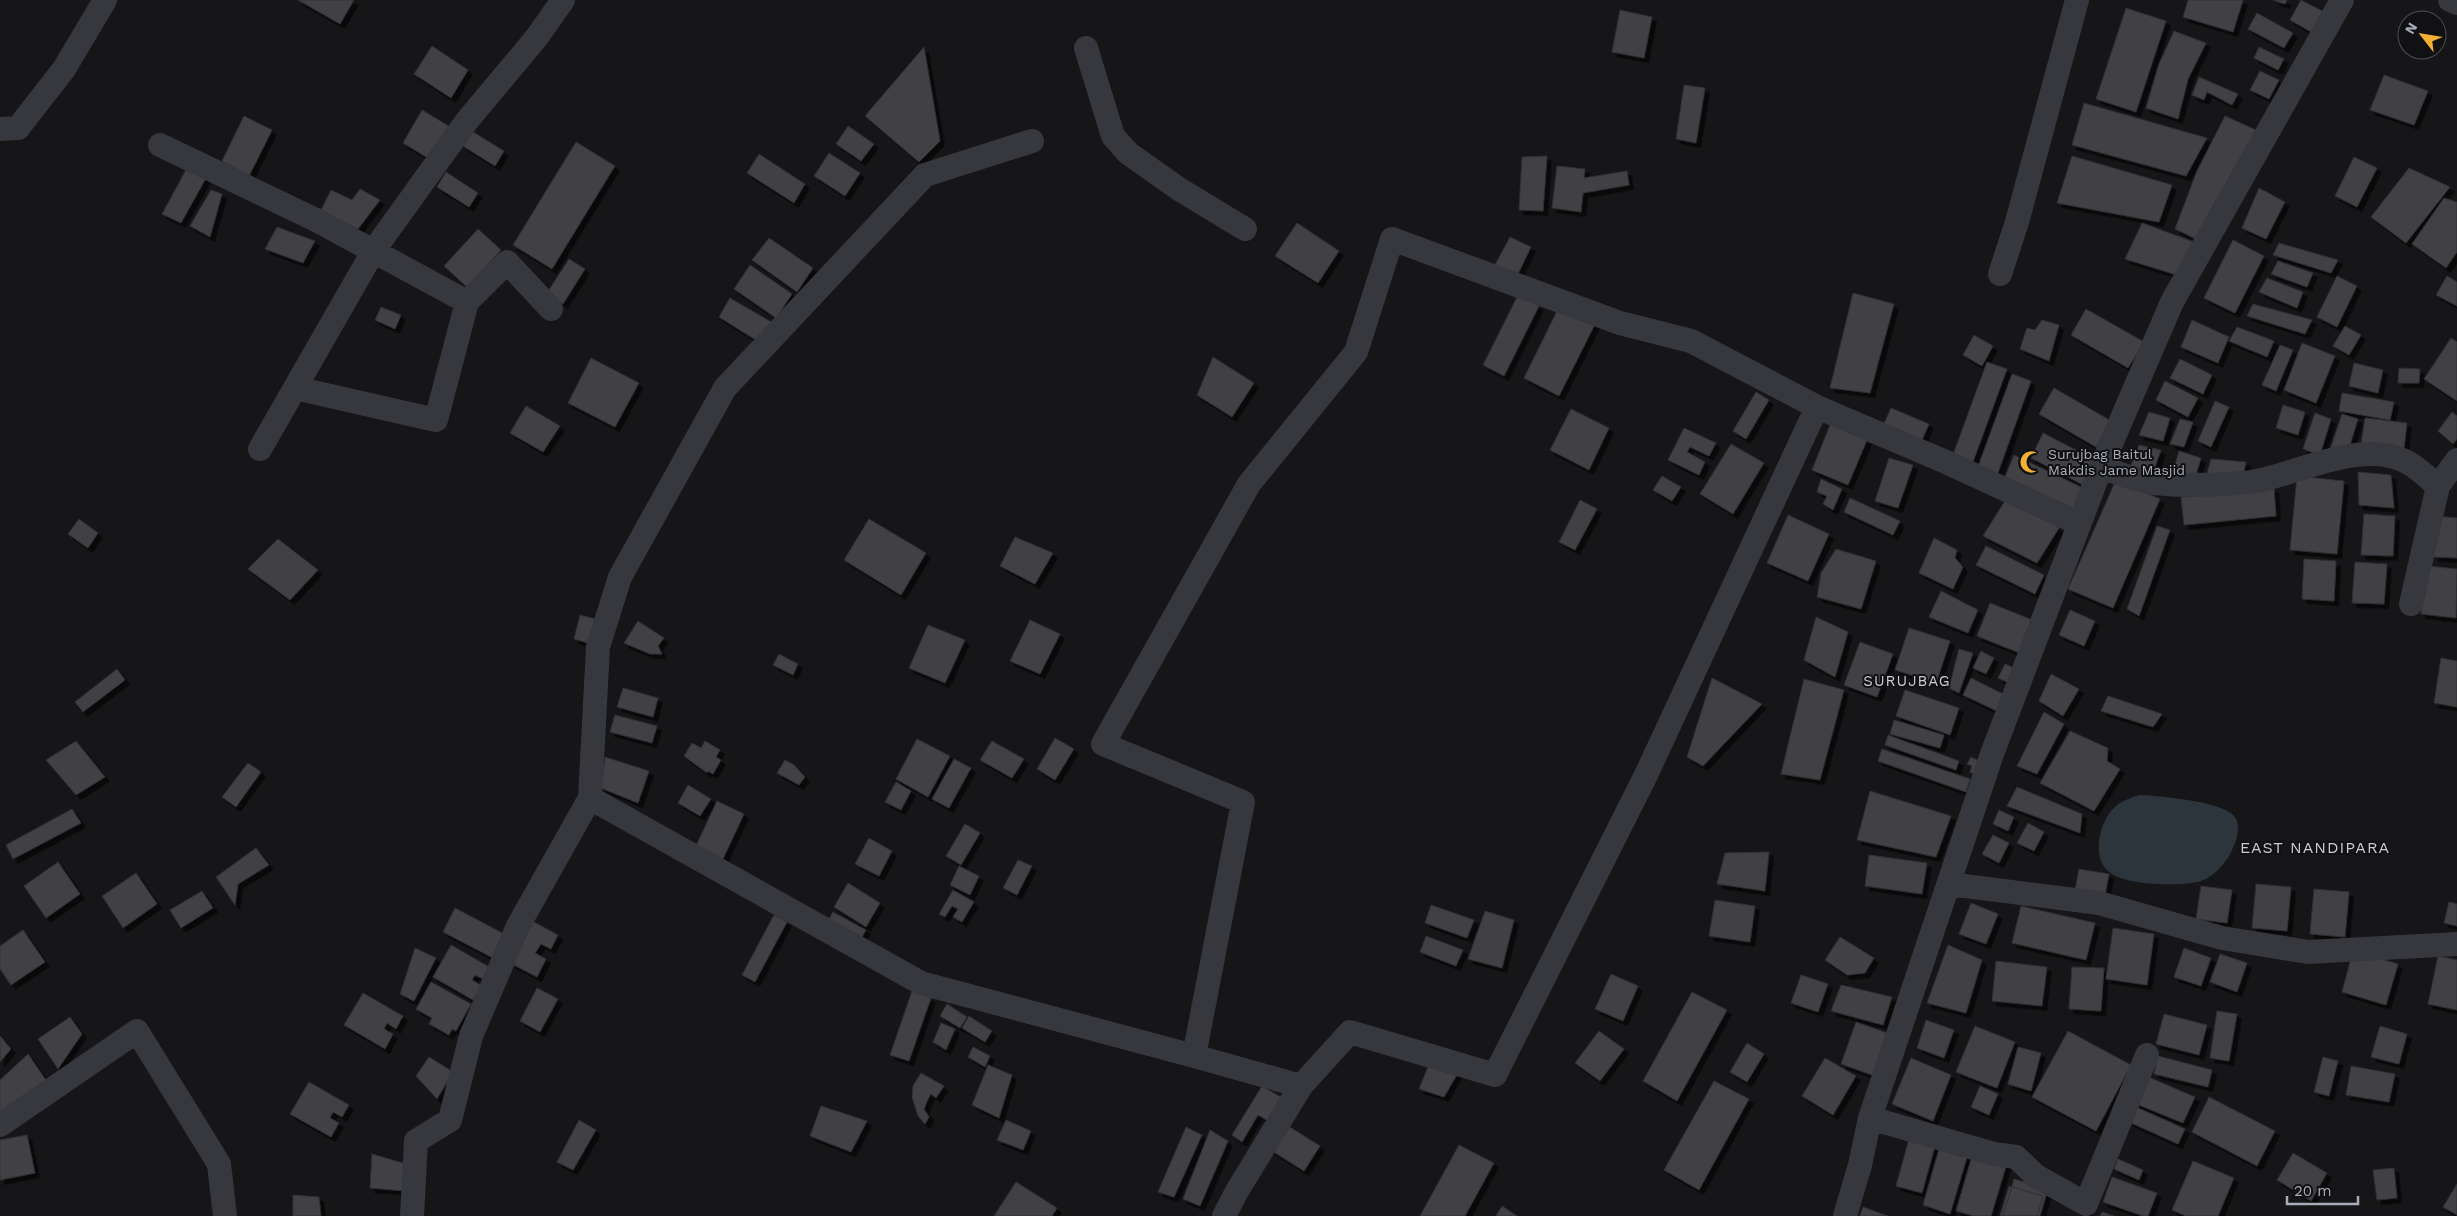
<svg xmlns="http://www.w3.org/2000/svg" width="2457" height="1216" font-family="'Work Sans',sans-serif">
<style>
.water{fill:#2c353c}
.building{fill:#404145;stroke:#303034;filter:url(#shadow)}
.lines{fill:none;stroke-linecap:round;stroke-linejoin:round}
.minor{stroke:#37383d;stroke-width:24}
.labels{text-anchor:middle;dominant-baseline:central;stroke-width:4;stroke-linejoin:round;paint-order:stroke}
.poi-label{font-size:14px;fill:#a8adb8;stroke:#111113;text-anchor:start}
.neighbourhood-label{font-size:15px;letter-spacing:1px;fill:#c9ccd4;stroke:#111113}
.quarter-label{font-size:16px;letter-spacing:1px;fill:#c9ccd4;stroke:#111113}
</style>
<defs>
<filter id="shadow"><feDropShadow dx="4.5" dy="4.5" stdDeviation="0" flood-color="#0009"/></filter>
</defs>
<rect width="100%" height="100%" fill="#161618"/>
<!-- water -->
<path class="water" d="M2139,795c22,1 77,6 93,19 12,9 3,32 -3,42 -7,11 -19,24 -32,26 -20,4 -73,4 -89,-11 -16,-14 -9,-48 5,-62 7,-8 17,-11 26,-14z"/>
<!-- building -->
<path class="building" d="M298,0h56l-14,24z
M2188,0h55l-10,32 -50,-15z
M2273,0h14l-2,4z
M2301,0l23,12 -11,21 -23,-13z
M2126,8l40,13 -30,91 -40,-13z
M1620,10l32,7 -8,41 -32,-6z
M2257,13l36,20 -9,15 -36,-19z
M2174,31l32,12 -18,36 -10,40 -32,-11 13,-44z
M432,46l36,24 -17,28 -37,-24z
M924,47l16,94 -21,21 -54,-46z
M2259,47l25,12 -6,11 -24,-12z
M2260,71l19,9 -10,19 -19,-9z
M2384,75l44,16 -14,34 -44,-15z
M2199,77l39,17 -6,11 -25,-13 -3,8 -12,-5z
M1684,85l21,3 -9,55 -20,-4z
M2084,103l123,35 -21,38 -114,-31z
M422,110l30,18 -19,33 -30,-18z
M244,116l28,14 -23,46 -27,-15z
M2225,116l31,14 -60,109 -21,-10 22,-58z
M848,126l26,18 -13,17 -25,-17z
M473,132l31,19 -9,15 -32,-20z
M576,142l39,24 -63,103 -39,-24z
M829,153l31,20 -15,23 -31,-20z
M759,154l46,30 -11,19 -47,-30z
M1547,156l-4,55 -24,-1 3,-53z
M2072,156l100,29 -13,37 -102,-19z
M2354,157l23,11 -20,39 -22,-11z
M1557,166l28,3 -1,9 43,-7 2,14 -46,8 -2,19 -29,-4z
M187,168l19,10 -25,45 -19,-9z
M2409,168l41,19 -44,56 -35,-26z
M446,172l32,21 -9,14 -32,-20z
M2259,188l26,14 -19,37 -24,-11z
M360,189l20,11 -22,29 -38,-17 11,-22 21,10z
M211,190l11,4 -12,43 -20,-11z
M2444,198l13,4v50l-11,16 -34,-24z
M1297,223l42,28 -21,32 -43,-27z
M2142,223l52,19 -17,33 -52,-16z
M277,227l38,14 -12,22 -38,-14z
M478,229l23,21 -34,37 -23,-21z
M1510,237l21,10 -14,29 -22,-11z
M769,238l44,30 -16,24 -45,-32z
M2233,240l31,16 -29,57 -31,-15z
M2279,243l59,17 -7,13 -58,-18z
M569,259l16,10 -22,35 -16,-11z
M2278,261l35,12 -6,14 -36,-13z
M750,265l42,29 -16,24 -42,-29z
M2337,276l20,10 -20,41 -20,-10z
M2447,276l10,6v24l-21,-11z
M2267,278l36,14 -6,16 -38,-16z
M1853,293l41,11 -24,89 -40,-5z
M1518,295l21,11 -35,70 -21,-11z
M730,298l43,25 -17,17 -37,-23z
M2253,304l59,16 -7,14 -58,-18z
M1560,305l36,17 -37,74 -35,-18z
M381,307l20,8 -6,14 -20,-9z
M2086,309l58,33 -16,26 -57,-33z
M2042,320l17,5 -10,36 -29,-12 7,-21 8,2z
M2192,320l37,17 -11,26 -37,-16z
M2345,326l16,9 -12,20 -16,-9z
M2237,327l37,14 -7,16 -38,-16z
M1974,335l19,11 -11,20 -19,-11z
M2451,338l6,4v59l-33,-22z
M2302,343l33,13 -19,47 -32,-13z
M2280,345l13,5 -17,41 -14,-6z
M1213,357l41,26 -22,34 -35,-22z
M591,358l48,25 -24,44 -47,-24z
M2180,359l32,16 -9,19 -33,-16z
M1987,362l20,7 -37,101 -20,-7z
M2354,363l29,7 -5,23 -29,-7z
M2399,368l21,1 -1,14h-21z
M2012,374l19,7 -36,100 -20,-6z
M2165,381l33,17 -10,19 -32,-17z
M2054,388l57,33 -15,26 -57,-33z
M1756,392l13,8 -23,39 -13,-8z
M2342,393l52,9 -4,18 -51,-9z
M2215,401l14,6 -18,40 -13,-6z
M2283,405l22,7 -7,23 -22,-7z
M526,406l34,20 -17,26 -33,-19z
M1891,408l38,16 -8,18 -38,-16z
M1571,409l38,19 -20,42 -39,-20z
M2149,412l21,6 -7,23 -24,-6z
M2452,412l5,4v23l-4,5 -15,-13z
M2315,413l16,6 -11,36 -17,-6z
M2342,414l16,5 -11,36 -17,-5z
M2365,418l42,5 -4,33 -43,-5z
M2180,419l13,3 -9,25 -14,-3z
M1830,425l37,15 -19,45 -36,-15z
M1684,428l32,15 -7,13 -19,-9 -3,5 18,10 -6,13 -31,-15z
M2043,433l56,29 -12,25 -56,-29z
M1731,444l33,19 -31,51 -33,-20z
M2139,445l22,5 -8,23 -23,-5z
M2179,451l22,7 -7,23 -22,-6z
M2014,455l69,33 -4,28 -76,-34z
M1889,458l24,7 -15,43 -23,-7z
M2211,459l35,3 -4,18h-37z
M2358,472l33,3 3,33 -35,-3z
M1662,476l19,11 -9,14 -19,-11z
M2297,476l47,5 -7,73 -47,-4z
M1821,479l21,10 -9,21 -10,-6 4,-8 -10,-4z
M2116,480l44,19 -47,109 -45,-19z
M2274,488l2,28 -92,9 -3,-28z
M2008,496l51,32 -22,35 -54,-27z
M1850,498l50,23 -7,14 -49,-23z
M1580,500l17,9 -22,41 -16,-8z
M2364,514l31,2 -2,40 -32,-1z
M1788,515l41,19 -21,47 -41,-18z
M2436,516l21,2v40l-23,-1z
M79,519l19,14 -10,15 -20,-14z
M869,519l57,34 -25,42 -57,-35z
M2157,526l13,4 -31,86 -12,-7z
M1015,537l38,16 -18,31 -35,-18z
M1934,538l23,12 -2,8 8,9 -10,22 -34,-16z
M278,539l40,31 -28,30 -42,-31z
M1986,546l58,29 -9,19 -59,-29z
M1836,549l40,12 -15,48 -44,-12 4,-24z
M2304,559l32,2 -2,40 -32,-2z
M2355,562l32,2 -3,40 -32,-1z
M2427,566l30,3 -1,49 -35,-4z
M1941,591l37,19 -10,23 -39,-16z
M1990,603l45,18 -13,33 -45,-18z
M2070,610l25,11 -11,25 -25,-11z
M580,615l19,5 -7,24 -18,-5z
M1816,617l32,15 -13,45 -31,-17z
M1030,620l30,14 -20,40 -30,-13z
M638,621l26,17 -6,8 4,8h-12l-26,-11z
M928,625l37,15 -20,43 -36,-15z
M1909,628l41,13 -14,42 -41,-13z
M1860,642l33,12 -16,43 -33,-12z
M1959,649l14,4 -14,40 -10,-5z
M1981,651l13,7 -8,16 -13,-6z
M779,654l19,10 -5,11 -20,-10z
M2441,658l16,3v46l-23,-4z
M2005,664l16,7 -7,14 -16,-7z
M117,669l8,11 -42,32 -8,-10z
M2051,674l28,15 -16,27 -24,-15z
M1712,678l50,26 -59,62 -16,-9z
M1971,678l36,18 -8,16 -36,-17z
M1804,679l40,11 -24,90 -39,-6z
M623,688l35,10 -5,19 -36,-10z
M1905,690l54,18 -9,27 -54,-19z
M2108,696l54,18 -9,13 -52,-16z
M2044,712l20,12 -27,50 -20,-8z
M615,715l42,11 -5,17 -42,-11z
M1894,720l50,15 -4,13 -50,-14z
M2070,731l38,17 -1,13 13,8 -26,42 -54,-28z
M1888,735l71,26 -3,9 -71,-25z
M1055,738l19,11 -19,31 -18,-11z
M917,739l33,17 -22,41 -32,-18z
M76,741l29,36 -29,18 -30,-35z
M705,741l15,9 -4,7 5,3 -8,14 -5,-3 -1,2 -23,-17 8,-13 9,5z
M992,741l32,18 -12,19 -32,-18z
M1882,749l88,30 -4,13 -88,-31z
M605,757l44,14 -11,32 -37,-15z
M1971,757l13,6 -7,13 -7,-4 2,-6 -5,-2z
M954,759l17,9 -22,40 -17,-9z
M785,760l9,5 11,12 -6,8 -22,-12z
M248,763l13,9 -25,35 -14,-10z
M896,782l15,9 -10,19 -16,-8z
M688,785l23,14 -11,17 -22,-13z
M2017,787l65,27 -2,19 -73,-27z
M1870,791l81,25 -15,41 -79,-17z
M717,801l27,13 -22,47 -27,-13z
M72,809l9,14 -68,36 -7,-14z
M1999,810l15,7 -6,14 -15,-7z
M2028,823l16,9 -10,19 -17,-8z
M965,824l15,9 -19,32 -15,-9z
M1993,835l16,8 -10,20 -17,-9z
M869,838l23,13 -13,25 -24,-12z
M256,848l13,17 -31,19 -3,21 -19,-28z
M1769,852l-4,39 -48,-7 8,-31z
M1869,855l58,8 -5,31 -57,-8z
M1018,860l14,6 -15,29 -14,-7z
M58,862l22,32 -34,24 -22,-32z
M959,866l20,10 -9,19 -20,-10z
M2079,869l30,5 -5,27 -30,-5z
M136,873l21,31 -34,24 -21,-32z
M848,883l32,20 -14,24 -32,-20z
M2256,884l35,3 -4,44 -35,-3z
M2201,886l31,4 -5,33 -31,-4z
M2314,889l35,3 -4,45 -35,-3z
M953,890l21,12 -12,20 -9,-5 5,-8 -6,-3 -7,11 -6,-3z
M202,891l11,17 -32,20 -11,-18z
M1715,900l40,6 -5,36 -41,-6z
M2449,902l8,2v22l-13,-3z
M1971,903l27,11 -12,30 -27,-10z
M1431,905l43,15 -7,18 -42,-15z
M2021,906l74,17 -9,37 -74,-17z
M455,908l51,27 -13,23 -50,-26z
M1485,911l29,9 -12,48 -34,-9z
M833,912l33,18 -8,14 -33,-18z
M774,915l13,7 -32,60 -13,-7z
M532,921l26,14 -7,14 -10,-5 -6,9 11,6 -9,18 -27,-14z
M2113,928l41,6 -7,51 -41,-6z
M23,930l22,32 -34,23 -11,-16v-23z
M1426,936l37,14 -7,16 -36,-14z
M1840,937l34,21 -9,15 -18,2 -22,-15z
M451,945l40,23 -6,12 -10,-5 -3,5 10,6 -9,14 -40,-23z
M1948,945l34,15 -16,53 -39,-10z
M415,948l21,10 -22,43 -14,-7z
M2184,948l27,10 -10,28 -27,-9z
M2353,951l45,13 -12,41 -44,-13z
M2220,954l27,9 -10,29 -27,-10z
M2438,956l19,4v50l-29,-6z
M1996,961l51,6 -5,39 -50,-5z
M2072,967l32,1 -3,43 -32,-2z
M1611,974l27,12 -15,35 -28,-12z
M1801,975l27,9 -10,28 -27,-9z
M431,982l40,22 -15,27 -4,-2 -3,6 -20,-11 3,-6 -16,-9z
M1841,985l51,12 -9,28 -52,-14z
M537,988l21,11 -18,33 -20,-11z
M912,991l19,7 -22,63 -19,-6z
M1692,992l35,18 -50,91 -34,-20z
M363,993l40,23 -7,13 -9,-6 -3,6 9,5 -8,15 -41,-24z
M947,1004l20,13 -7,11 -20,-12z
M2217,1011l20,3 -8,47 -19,-3z
M2164,1014l43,11 -8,30 -43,-11z
M969,1016l23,15 -7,11 -23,-14z
M70,1017l12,17 -24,35 -20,-30z
M1926,1020l28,10 -10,28 -27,-10z
M1856,1022l34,12 -15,42 -34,-12z
M941,1023l14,6 -9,21 -13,-8z
M1975,1026l40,16 -18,46 -41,-16z
M2380,1026l27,8 -8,30 -28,-7z
M1599,1031l25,18 -24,32 -25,-18z
M2068,1031l63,34 -35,66 -64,-34z
M0,1036l11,13 -11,13z
M1747,1043l17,11 -17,28 -17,-10z
M973,1047l17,9 -5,11 -17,-10z
M2018,1047l23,6 -10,38 -23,-7z
M28,1054l20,29 -40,34 -8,-7v-30z
M2158,1056l54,14 -4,17 -54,-13z
M429,1057l24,15 -16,27 -21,-23z
M2323,1057l15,4 -9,35 -15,-4z
M1825,1058l31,18 -23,39 -31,-19z
M1911,1058l40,17 -18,46 -41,-17z
M1430,1062l28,11 -14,24 -25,-8z
M988,1065l24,10 -13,43 -27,-13z
M2351,1066l44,8 -6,28 -43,-7z
M921,1073l23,13 -8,12 -5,-4 -3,5 -4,10 5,8 -4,7 -7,-8 -6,-19 1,-11z
M2146,1076l49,21 -12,26 -49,-20z
M1714,1081l35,18 -50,91 -35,-20z
M309,1082l40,23 -7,12 -9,-5 -3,6 9,5 -8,14 -41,-23z
M1262,1086l22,13 -14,23 -12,-7 -16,27 -10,-7z
M1980,1086l18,8 -9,21 -18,-8z
M2209,1097l66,34 -18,35 -65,-34z
M821,1106l46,15 -16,31 -41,-16z
M2136,1107l49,22 -7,15 -49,-22z
M579,1120l17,10 -23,40 -16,-8z
M1006,1120l25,11 -8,19 -26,-10z
M1285,1124l35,22 -16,25 -35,-22z
M1186,1127l16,8 -28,62 -16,-5z
M1210,1130l18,11 -28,65 -17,-7z
M27,1135l8,38 -35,7v-40z
M1909,1139l26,7 -13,47 -26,-7z
M1459,1145l35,18 -29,53h-45z
M1940,1146l28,8 -18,60 -27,-9z
M1973,1153l34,10 -16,53h-17l-18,-5z
M2293,1153l34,20 -16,28 -34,-21z
M372,1154l34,10v27l-36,-3z
M2118,1159l25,11 -4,10 -25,-11z
M2193,1161l41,17 -16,38h-32l-14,-6z
M2394,1168l3,30 -20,2 -4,-30z
M2112,1177l45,16 -9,23h-5l-40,-14z
M2014,1179l34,10 -8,27h-37z
M1016,1182l41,26 -5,8h-58z
M2457,1184v31l-14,-8z
M2009,1186l34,10 -6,20h-37z
M293,1195l26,2 2,19h-28z
M1502,1206l15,10h-21z
M1863,1207l25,9h-28z
M2102,1212l12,4h-14z"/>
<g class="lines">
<!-- minor -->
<path class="minor" d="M2450,0l7,3
M1086,48l27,88 15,17 51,36 66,40
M0,129l18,-1 46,-59 41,-69
M160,145l158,76 149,81 -31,118 -141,-32
M2000,274l17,-52 60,-222
M467,302l40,-40 44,47
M260,449l114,-199 92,-128 71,-85 26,-37
M2101,467c14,5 28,11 43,14 24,6 89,4 113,0 45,-9 111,-45 155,-16 9,6 17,14 26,21
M2411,604l27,-118 19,-26
M590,798l331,185 273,73
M1949,884l150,19 123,35 86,14 149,-8
M1301,1086l-107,-30 49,-254 -140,-58 146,-260 107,-132 36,-113 228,84 71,18 126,66 129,55 132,61
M1870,1118l124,36 22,3 20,19 50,28 61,-149
M0,1125l137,-94 82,133 6,52
M412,1216l4,-75 34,-21 21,-84 47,-110 72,-128 8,-151 22,-70 105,-189 200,-213 107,-34
M1224,1216l13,-25 64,-105 49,-54 145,43 151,-300 171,-368
M1845,1216l15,-51 10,-47 122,-364 109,-287 71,-165 170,-302"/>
</g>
<!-- icons -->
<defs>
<symbol id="mosque-bare" viewBox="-9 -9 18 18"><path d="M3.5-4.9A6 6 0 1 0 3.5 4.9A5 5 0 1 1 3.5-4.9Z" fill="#f2b134" stroke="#111113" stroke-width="2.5" paint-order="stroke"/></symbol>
</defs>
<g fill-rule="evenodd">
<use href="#mosque-bare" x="2015" y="446" width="32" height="32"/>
</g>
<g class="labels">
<!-- poi labels -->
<g class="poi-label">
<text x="2048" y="454">Surujbag Baitul<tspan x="2048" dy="16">Makdis Jame Masjid</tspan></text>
</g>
<!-- neighbourhood labels -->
<g class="neighbourhood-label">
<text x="1907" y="681">SURUJBAG</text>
</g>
<!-- quarter labels -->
<g class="quarter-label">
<text x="2315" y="847">EAST NANDIPARA</text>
</g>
</g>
<!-- north arrow -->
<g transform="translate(2422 35) rotate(301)"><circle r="24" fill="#111113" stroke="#4d4f55"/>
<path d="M0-4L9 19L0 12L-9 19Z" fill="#f2b134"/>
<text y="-8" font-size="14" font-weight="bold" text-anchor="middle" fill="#a8adb8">N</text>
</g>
<!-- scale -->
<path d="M2287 1196v8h71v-8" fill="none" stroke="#a8adb8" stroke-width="2.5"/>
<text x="2294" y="1196" font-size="15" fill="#a8adb8" stroke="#111113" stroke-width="4" paint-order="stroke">20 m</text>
</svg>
